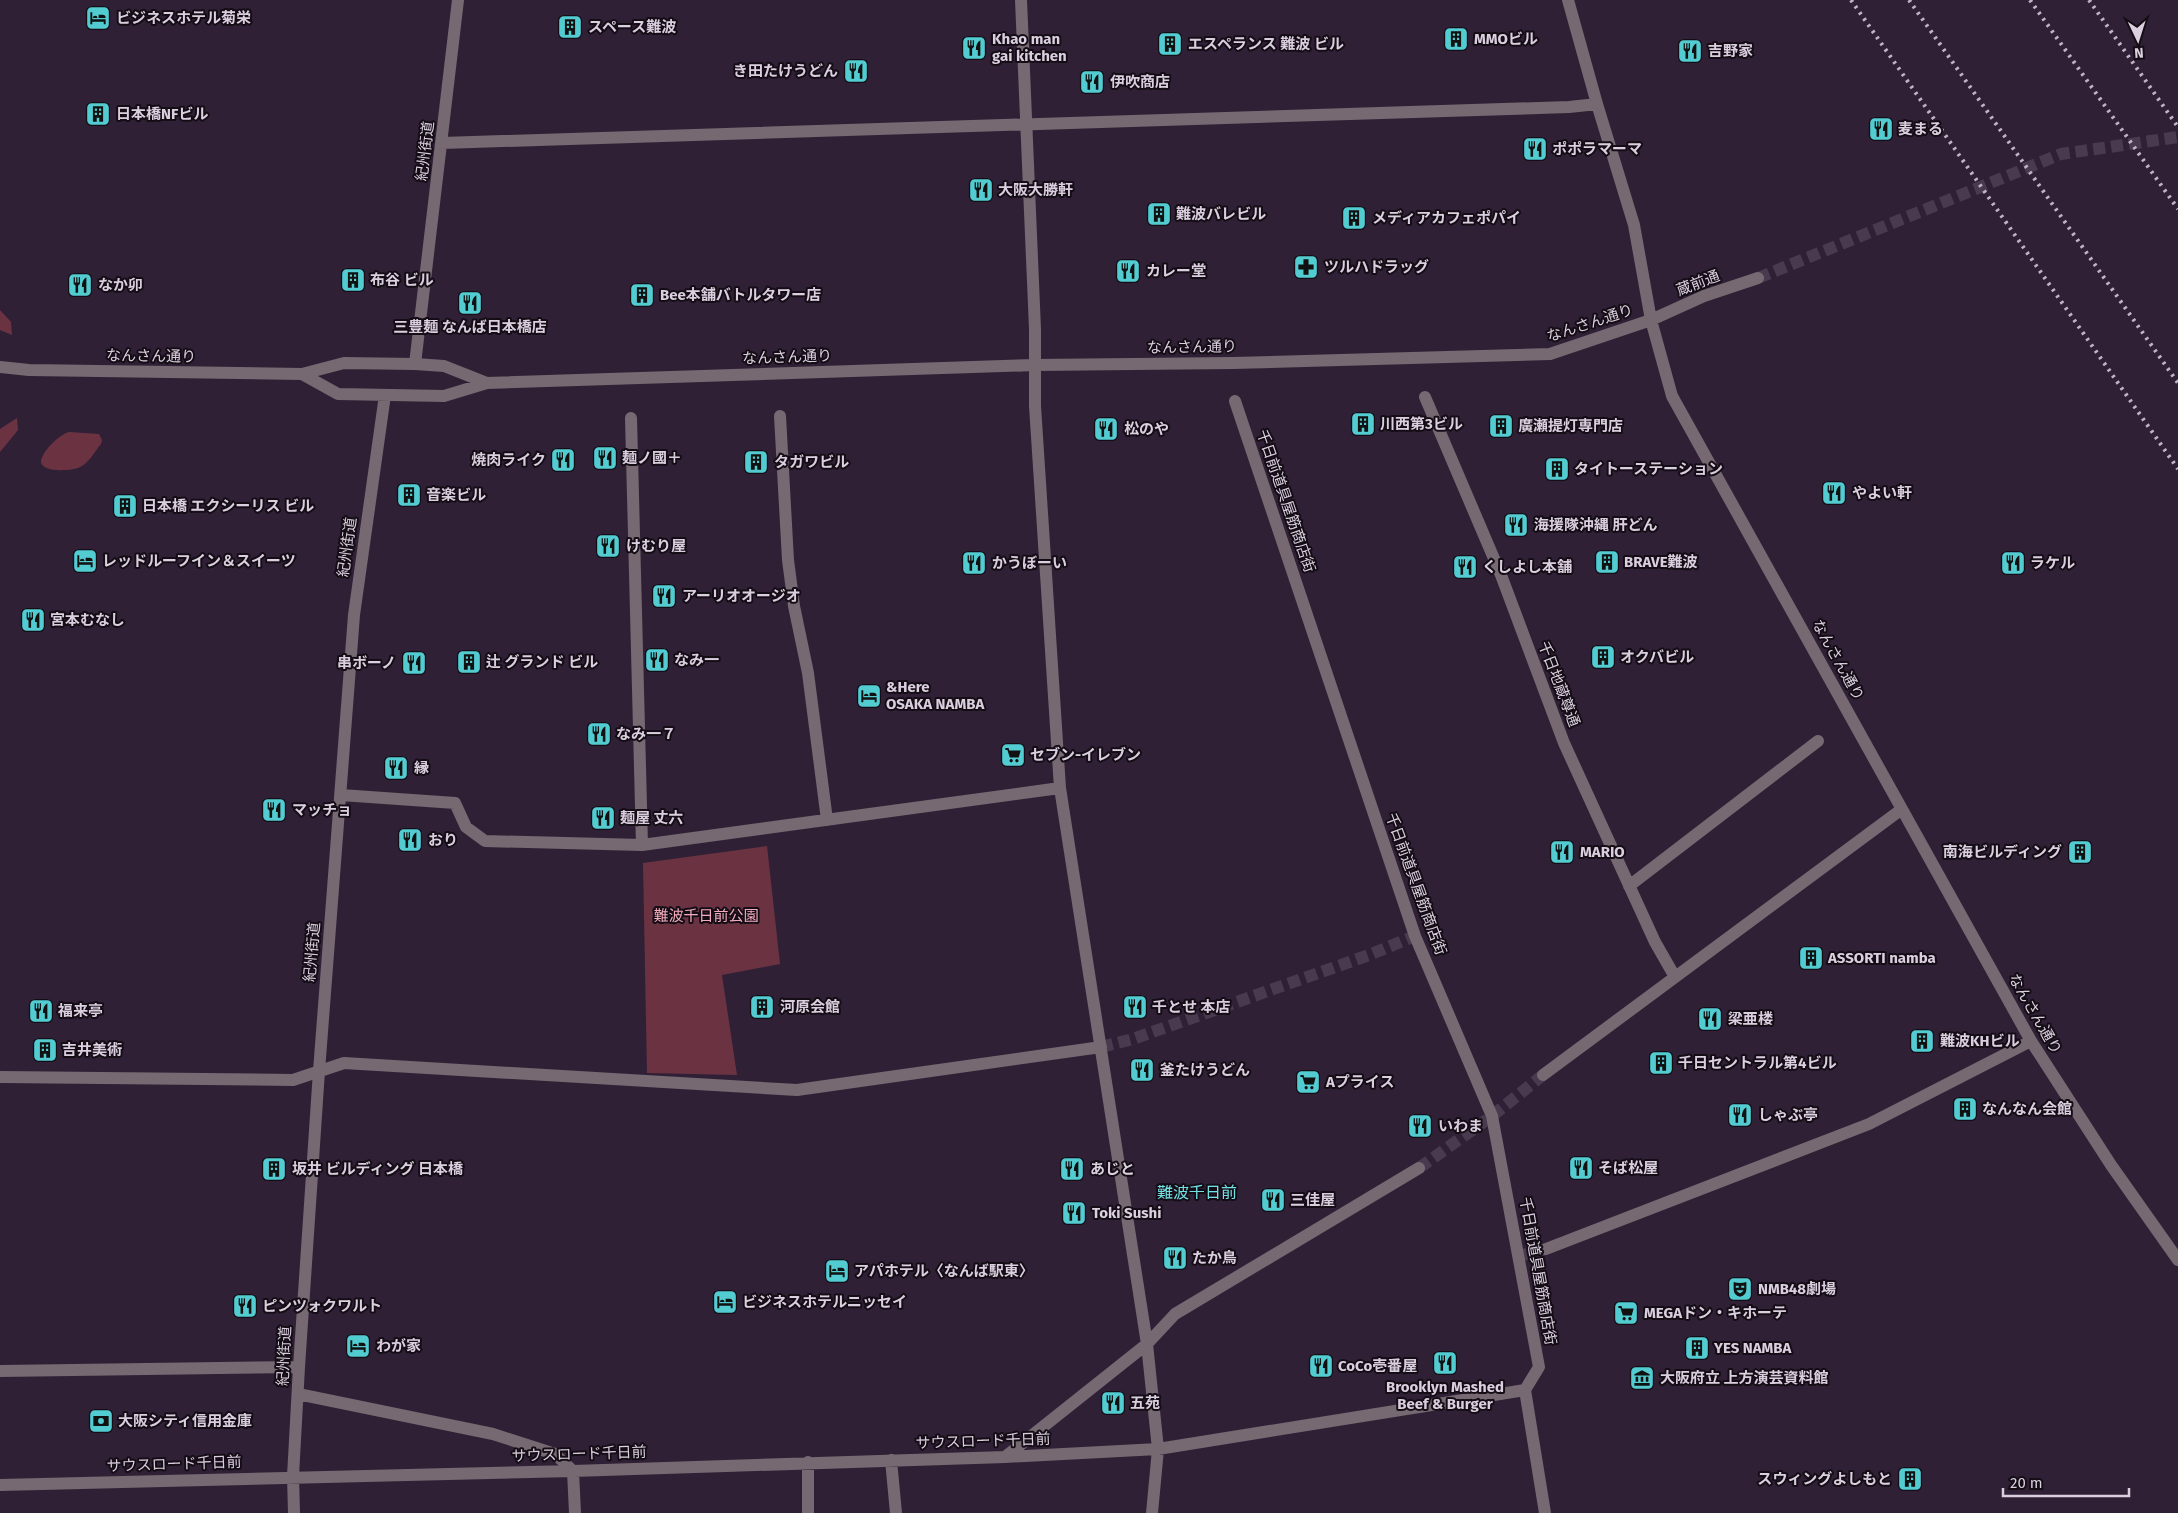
<svg xmlns="http://www.w3.org/2000/svg" width="2178" height="1513" font-family="'Fira Sans','Noto Sans JP',sans-serif">
<style>
.green{fill:#6b3342}
.lines{fill:none;stroke-linecap:round;stroke-linejoin:round}
.minor-tunnel{stroke:#4a3a4f;stroke-width:12;stroke-dasharray:12 6;stroke-linecap:butt}
.minor{stroke:#766971;stroke-width:12}
.rail{stroke:#c0b4c4;stroke-width:4;stroke-dasharray:2.5 5;stroke-linecap:butt}
.labels{text-anchor:middle;dominant-baseline:central;stroke-width:4;stroke-linejoin:round;paint-order:stroke}
.poi-label{font-size:15px;font-weight:bold;fill:#dacfde;stroke:#140d16;text-anchor:start}
.street-label{font-size:15px;fill:#dacfde;stroke:#140d16}
.park-label{font-size:15px;fill:#f4acbd;stroke:#140d16}
.neighbourhood-label{font-size:16px;fill:#74e0e4;stroke:#140d16}
</style>
<rect width="100%" height="100%" fill="#302036"/>
<!-- green -->
<path class="green" d="M0,310l11,12 1,13 -12,-5z
M17,418l1,12 -18,22v-23z
M69,432l30,2 3,6 -1,4c-6,7 -12,19 -21,23 -7,4 -38,6 -39,-5 0,-10 19,-28 28,-30z
M767,846l13,118 -58,11 15,100 -90,-2 -4,-210z"/>
<g class="lines">
<!-- minor-tunnel -->
<path class="minor-tunnel" d="M1758,278l303,-124 117,-17
M1101,1047l32,-8 236,-84 46,-19
M1419,1168l73,-52 51,-41
M1519,1256l27,-7"/>
<!-- minor -->
<path class="minor" d="M1021,0l14,329v77l25,382 87,556 11,105 -6,64
M1568,0l29,104 37,121 17,95 21,76 359,645 80,124 67,95
M442,143l1127,-36 28,-3
M415,364l43,-364
M0,367l29,3 273,4 42,-11 71,1 29,2 43,17
M302,374l36,20 106,2 43,-13 548,-18 198,-2 317,-9 101,-34 53,-24 54,-18
M1425,397l76,178 63,168 91,199 20,35
M1235,401l180,535 77,180 47,251 -14,23 20,123
M780,416l8,144 6,46 14,67 19,147
M631,418l11,427
M341,795l114,8 11,24 19,14 157,4 418,-57
M1629,886l189,-145
M1543,1075l359,-266
M0,1077l293,3 51,-17 453,27 304,-43
M1546,1249l323,-125 162,-83
M0,1371l299,-4
M298,1394l195,40 62,20 18,17 2,42
M1005,1457l142,-113 28,-30 244,-146
M891,1460l5,53
M808,1462v51
M0,1485l573,-14 432,-14 153,-8 367,-59
M294,1513l-1,-37 6,-109 20,-296 35,-456 31,-220"/>
<!-- rail -->
<path class="rail" d="M1851,0l327,469
M1909,0l269,383
M2030,0l148,209
M2089,0l89,127"/>
</g>
<!-- icons -->
<defs>
<symbol id="hotel-square" viewBox="-11 -11 22 22"><rect x="-9" y="-9" width="18" height="18" rx="4" fill="#52ccd1" stroke="#140d16"/><path d="M-6-4.5h1.5V1H6V5H4.5V3h-9V5H-6ZM-4 0a1.8 1.8 0 1 1 3.6 0ZM.5 0V-2.5h3Q6-2.5 6 0Z" fill="#111"/></symbol>
<symbol id="building-square" viewBox="-11 -11 22 22"><rect x="-9" y="-9" width="18" height="18" rx="4" fill="#52ccd1" stroke="#140d16"/><path d="M-4-6H4V6H1V3H-1V6H-4ZM-2.5-4.3h1.7v1.8h-1.7ZM.8-4.3h1.7v1.8H.8ZM-2.5-1h1.7V.8h-1.7ZM.8-1h1.7V.8H.8Z" fill="#111"/></symbol>
<symbol id="restaurant-square" viewBox="-11 -11 22 22"><rect x="-9" y="-9" width="18" height="18" rx="4" fill="#52ccd1" stroke="#140d16"/><path d="M-5-6h1v4h1v-4h1v4h1v-4h1v5L-1.5 .5V6h-2V.5L-5-1ZM5-6V6H3V1.5H1.5Q1.5-4 5-6Z" fill="#111"/></symbol>
<symbol id="pharmacy-square" viewBox="-11 -11 22 22"><rect x="-9" y="-9" width="18" height="18" rx="4" fill="#52ccd1" stroke="#140d16"/><path d="M-2-6h4v4h4v4h-4v4h-4v-4h-4v-4h4Z" fill="#111"/></symbol>
<symbol id="supermarket-square" viewBox="-11 -11 22 22"><rect x="-9" y="-9" width="18" height="18" rx="4" fill="#52ccd1" stroke="#140d16"/><path d="M-6-5.5h2.5l.6 2H6L4.5 2H-2.5L-4.4-4H-6ZM-1.5 3.2a1.3 1.3 0 1 0 .1 0ZM3 3.2a1.3 1.3 0 1 0 .1 0Z" fill="#111"/></symbol>
<symbol id="theatre-square" viewBox="-11 -11 22 22"><rect x="-9" y="-9" width="18" height="18" rx="4" fill="#52ccd1" stroke="#140d16"/><path d="M-5-5.5Q0-4 5-5.5V0Q5 5 0 6Q-5 5-5 0ZM-3.3-2.5H-1v1.5H-3.3ZM1-2.5H3.3v1.5H1ZM-2.8 1Q0 5.5 2.8 1Z" fill="#111"/></symbol>
<symbol id="museum-square" viewBox="-11 -11 22 22"><rect x="-9" y="-9" width="18" height="18" rx="4" fill="#52ccd1" stroke="#140d16"/><path d="M0-6L6-3V-2H-6V-3ZM-5-1h2V3h-2ZM-1-1h2V3h-2ZM3-1h2V3H3ZM-6 4H6V6H-6Z" fill="#111"/></symbol>
<symbol id="bank-square" viewBox="-11 -11 22 22"><rect x="-9" y="-9" width="18" height="18" rx="4" fill="#52ccd1" stroke="#140d16"/><path d="M-6-4H6V4H-6ZM0-2.3a2.3 2.3 0 1 0 0 4.6a2.3 2.3 0 1 0 0-4.6Z" fill="#111"/></symbol>
</defs>
<g fill-rule="evenodd">
<use href="#hotel-square" x="84" y="4" width="28" height="28"/>
<use href="#building-square" x="556" y="13" width="28" height="28"/>
<use href="#building-square" x="1442" y="25" width="28" height="28"/>
<use href="#building-square" x="1156" y="30" width="28" height="28"/>
<use href="#restaurant-square" x="960" y="34" width="28" height="28"/>
<use href="#restaurant-square" x="1676" y="37" width="28" height="28"/>
<use href="#restaurant-square" x="842" y="57" width="28" height="28"/>
<use href="#restaurant-square" x="1078" y="68" width="28" height="28"/>
<use href="#building-square" x="84" y="100" width="28" height="28"/>
<use href="#restaurant-square" x="1867" y="115" width="28" height="28"/>
<use href="#restaurant-square" x="1521" y="135" width="28" height="28"/>
<use href="#restaurant-square" x="967" y="176" width="28" height="28"/>
<use href="#building-square" x="1145" y="200" width="28" height="28"/>
<use href="#building-square" x="1340" y="204" width="28" height="28"/>
<use href="#pharmacy-square" x="1292" y="253" width="28" height="28"/>
<use href="#restaurant-square" x="1114" y="257" width="28" height="28"/>
<use href="#building-square" x="339" y="266" width="28" height="28"/>
<use href="#restaurant-square" x="66" y="271" width="28" height="28"/>
<use href="#building-square" x="628" y="281" width="28" height="28"/>
<use href="#restaurant-square" x="456" y="289" width="28" height="28"/>
<use href="#building-square" x="1349" y="410" width="28" height="28"/>
<use href="#building-square" x="1487" y="412" width="28" height="28"/>
<use href="#restaurant-square" x="1092" y="415" width="28" height="28"/>
<use href="#restaurant-square" x="591" y="444" width="28" height="28"/>
<use href="#restaurant-square" x="549" y="446" width="28" height="28"/>
<use href="#building-square" x="742" y="448" width="28" height="28"/>
<use href="#building-square" x="1543" y="455" width="28" height="28"/>
<use href="#restaurant-square" x="1820" y="479" width="28" height="28"/>
<use href="#building-square" x="395" y="481" width="28" height="28"/>
<use href="#building-square" x="111" y="492" width="28" height="28"/>
<use href="#restaurant-square" x="1502" y="511" width="28" height="28"/>
<use href="#restaurant-square" x="594" y="532" width="28" height="28"/>
<use href="#hotel-square" x="71" y="547" width="28" height="28"/>
<use href="#building-square" x="1593" y="548" width="28" height="28"/>
<use href="#restaurant-square" x="960" y="549" width="28" height="28"/>
<use href="#restaurant-square" x="1999" y="549" width="28" height="28"/>
<use href="#restaurant-square" x="1451" y="553" width="28" height="28"/>
<use href="#restaurant-square" x="650" y="582" width="28" height="28"/>
<use href="#restaurant-square" x="19" y="606" width="28" height="28"/>
<use href="#building-square" x="1589" y="643" width="28" height="28"/>
<use href="#restaurant-square" x="643" y="646" width="28" height="28"/>
<use href="#building-square" x="455" y="648" width="28" height="28"/>
<use href="#restaurant-square" x="400" y="649" width="28" height="28"/>
<use href="#hotel-square" x="855" y="682" width="28" height="28"/>
<use href="#restaurant-square" x="585" y="720" width="28" height="28"/>
<use href="#supermarket-square" x="999" y="741" width="28" height="28"/>
<use href="#restaurant-square" x="382" y="754" width="28" height="28"/>
<use href="#restaurant-square" x="260" y="796" width="28" height="28"/>
<use href="#restaurant-square" x="589" y="804" width="28" height="28"/>
<use href="#restaurant-square" x="396" y="826" width="28" height="28"/>
<use href="#restaurant-square" x="1548" y="838" width="28" height="28"/>
<use href="#building-square" x="2066" y="838" width="28" height="28"/>
<use href="#building-square" x="1797" y="944" width="28" height="28"/>
<use href="#building-square" x="748" y="993" width="28" height="28"/>
<use href="#restaurant-square" x="1121" y="993" width="28" height="28"/>
<use href="#restaurant-square" x="27" y="997" width="28" height="28"/>
<use href="#restaurant-square" x="1696" y="1005" width="28" height="28"/>
<use href="#building-square" x="1908" y="1027" width="28" height="28"/>
<use href="#building-square" x="31" y="1036" width="28" height="28"/>
<use href="#building-square" x="1647" y="1049" width="28" height="28"/>
<use href="#restaurant-square" x="1128" y="1056" width="28" height="28"/>
<use href="#supermarket-square" x="1294" y="1068" width="28" height="28"/>
<use href="#building-square" x="1951" y="1095" width="28" height="28"/>
<use href="#restaurant-square" x="1726" y="1101" width="28" height="28"/>
<use href="#restaurant-square" x="1406" y="1112" width="28" height="28"/>
<use href="#restaurant-square" x="1567" y="1154" width="28" height="28"/>
<use href="#building-square" x="260" y="1155" width="28" height="28"/>
<use href="#restaurant-square" x="1058" y="1155" width="28" height="28"/>
<use href="#restaurant-square" x="1259" y="1186" width="28" height="28"/>
<use href="#restaurant-square" x="1060" y="1199" width="28" height="28"/>
<use href="#restaurant-square" x="1161" y="1244" width="28" height="28"/>
<use href="#hotel-square" x="823" y="1257" width="28" height="28"/>
<use href="#theatre-square" x="1726" y="1275" width="28" height="28"/>
<use href="#hotel-square" x="711" y="1288" width="28" height="28"/>
<use href="#restaurant-square" x="231" y="1292" width="28" height="28"/>
<use href="#supermarket-square" x="1612" y="1299" width="28" height="28"/>
<use href="#hotel-square" x="344" y="1332" width="28" height="28"/>
<use href="#building-square" x="1683" y="1334" width="28" height="28"/>
<use href="#restaurant-square" x="1431" y="1349" width="28" height="28"/>
<use href="#restaurant-square" x="1307" y="1352" width="28" height="28"/>
<use href="#museum-square" x="1628" y="1364" width="28" height="28"/>
<use href="#restaurant-square" x="1099" y="1389" width="28" height="28"/>
<use href="#bank-square" x="87" y="1407" width="28" height="28"/>
<use href="#building-square" x="1896" y="1465" width="28" height="28"/>
</g>
<g class="labels">
<!-- poi labels -->
<g class="poi-label">
<text x="116" y="18">ビジネスホテル菊栄</text>
<text x="588" y="27">スペース難波</text>
<text x="992" y="39">Khao man<tspan x="992" dy="17">gai kitchen</tspan></text>
<text x="1474" y="39">MMOビル</text>
<text x="1188" y="44">エスペランス 難波 ビル</text>
<text x="1708" y="51">吉野家</text>
<text x="838" y="71" text-anchor="end">き田たけうどん</text>
<text x="1110" y="82">伊吹商店</text>
<text x="116" y="114">日本橋NFビル</text>
<text x="1898" y="129">麦まる</text>
<text x="1552" y="149">ポポラマーマ</text>
<text x="998" y="190">大阪大勝軒</text>
<text x="1176" y="214">難波バレビル</text>
<text x="1372" y="218">メディアカフェポパイ</text>
<text x="1324" y="267">ツルハドラッグ</text>
<text x="1146" y="271">カレー堂</text>
<text x="370" y="280">布谷 ビル</text>
<text x="98" y="285">なか卯</text>
<text x="660" y="295">Bee本舗バトルタワー店</text>
<text x="470" y="327" text-anchor="middle">三豊麺 なんば日本橋店</text>
<text x="1380" y="424">川西第3ビル</text>
<text x="1518" y="426">廣瀬提灯専門店</text>
<text x="1124" y="429">松のや</text>
<text x="622" y="458">麺ノ國＋</text>
<text x="546" y="460" text-anchor="end">焼肉ライク</text>
<text x="774" y="462">タガワビル</text>
<text x="1574" y="469">タイトーステーション</text>
<text x="1852" y="493">やよい軒</text>
<text x="426" y="495">音楽ビル</text>
<text x="142" y="506">日本橋 エクシーリス ビル</text>
<text x="1534" y="525">海援隊沖縄 肝どん</text>
<text x="626" y="546">けむり屋</text>
<text x="102" y="561">レッドルーフイン＆スイーツ</text>
<text x="1624" y="562">BRAVE難波</text>
<text x="992" y="563">かうぼーい</text>
<text x="2030" y="563">ラケル</text>
<text x="1482" y="567">くしよし本舗</text>
<text x="682" y="596">アーリオオージオ</text>
<text x="50" y="620">宮本むなし</text>
<text x="1620" y="657">オクバビル</text>
<text x="674" y="660">なみ一</text>
<text x="486" y="662">辻 グランド ビル</text>
<text x="396" y="663" text-anchor="end">串ボーノ</text>
<text x="886" y="687">&amp;Here<tspan x="886" dy="17">OSAKA NAMBA</tspan></text>
<text x="616" y="734">なみ一７</text>
<text x="1030" y="755">セブン-イレブン</text>
<text x="414" y="768">縁</text>
<text x="292" y="810">マッチョ</text>
<text x="620" y="818">麺屋 丈六</text>
<text x="428" y="840">おり</text>
<text x="1580" y="852">MARIO</text>
<text x="2062" y="852" text-anchor="end">南海ビルディング</text>
<text x="1828" y="958">ASSORTI namba</text>
<text x="780" y="1007">河原会館</text>
<text x="1152" y="1007">千とせ 本店</text>
<text x="58" y="1011">福来亭</text>
<text x="1728" y="1019">梁亜楼</text>
<text x="1940" y="1041">難波KHビル</text>
<text x="62" y="1050">吉井美術</text>
<text x="1678" y="1063">千日セントラル第4ビル</text>
<text x="1160" y="1070">釜たけうどん</text>
<text x="1326" y="1082">Aプライス</text>
<text x="1982" y="1109">なんなん会館</text>
<text x="1758" y="1115">しゃぶ亭</text>
<text x="1438" y="1126">いわま</text>
<text x="1598" y="1168">そば松屋</text>
<text x="292" y="1169">坂井 ビルディング 日本橋</text>
<text x="1090" y="1169">あじと</text>
<text x="1290" y="1200">三佳屋</text>
<text x="1092" y="1213">Toki Sushi</text>
<text x="1192" y="1258">たか鳥</text>
<text x="854" y="1271">アパホテル〈なんば駅東〉</text>
<text x="1758" y="1289">NMB48劇場</text>
<text x="742" y="1302">ビジネスホテルニッセイ</text>
<text x="262" y="1306">ピンツォクワルト</text>
<text x="1644" y="1313">MEGAドン・キホーテ</text>
<text x="376" y="1346">わが家</text>
<text x="1714" y="1348">YES NAMBA</text>
<text x="1338" y="1366">CoCo壱番屋</text>
<text x="1660" y="1378">大阪府立 上方演芸資料館</text>
<text x="1445" y="1387" text-anchor="middle">Brooklyn Mashed<tspan x="1445" dy="17">Beef &amp; Burger</tspan></text>
<text x="1130" y="1403">五苑</text>
<text x="118" y="1421">大阪シティ信用金庫</text>
<text x="1892" y="1479" text-anchor="end">スウィングよしもと</text>
</g>
<!-- street labels -->
<g class="street-label">
<text transform="translate(425 151) rotate(-83)">紀州街道</text>
<text transform="translate(1698 283) rotate(-21)">蔵前通</text>
<text transform="translate(1590 323) rotate(-18)">なんさん通り</text>
<text transform="translate(1192 347) rotate(-1)">なんさん通り</text>
<text transform="translate(151 356) rotate(1)">なんさん通り</text>
<text transform="translate(787 357) rotate(-2)">なんさん通り</text>
<text transform="translate(1286 501) rotate(71)">千日前道具屋筋商店街</text>
<text transform="translate(347 547) rotate(-82)">紀州街道</text>
<text transform="translate(1838 660) rotate(61)">なんさん通り</text>
<text transform="translate(1559 684) rotate(69)">千日地蔵尊通</text>
<text transform="translate(1416 884) rotate(70)">千日前道具屋筋商店街</text>
<text transform="translate(312 952) rotate(-85)">紀州街道</text>
<text transform="translate(2035 1014) rotate(60)">なんさん通り</text>
<text transform="translate(1538 1271) rotate(80)">千日前道具屋筋商店街</text>
<text transform="translate(284 1356) rotate(-87)">紀州街道</text>
<text transform="translate(983 1441) rotate(-2)">サウスロード千日前</text>
<text transform="translate(579 1454) rotate(-2)">サウスロード千日前</text>
<text transform="translate(174 1464) rotate(-2)">サウスロード千日前</text>
</g>
<!-- park labels -->
<g class="park-label">
<text x="706" y="916">難波千日前公園</text>
</g>
<!-- neighbourhood labels -->
<g class="neighbourhood-label">
<text x="1197" y="1192">難波千日前</text>
</g>
</g>
<!-- north arrow -->
<g transform="translate(2138 40) rotate(176)" stroke="#140d16" stroke-width="4" paint-order="stroke">
<path d="M0-4L9 19L0 12L-9 19Z" fill="#dacfde"/>
<text y="-8" font-size="14" font-weight="bold" text-anchor="middle" fill="#dacfde">N</text>
</g>
<!-- scale -->
<path d="M2003 1488v8h126v-8" fill="none" stroke="#dacfde" stroke-width="2.5"/>
<text x="2010" y="1488" font-size="15" fill="#dacfde" stroke="#140d16" stroke-width="4" paint-order="stroke">20 m</text>
</svg>
